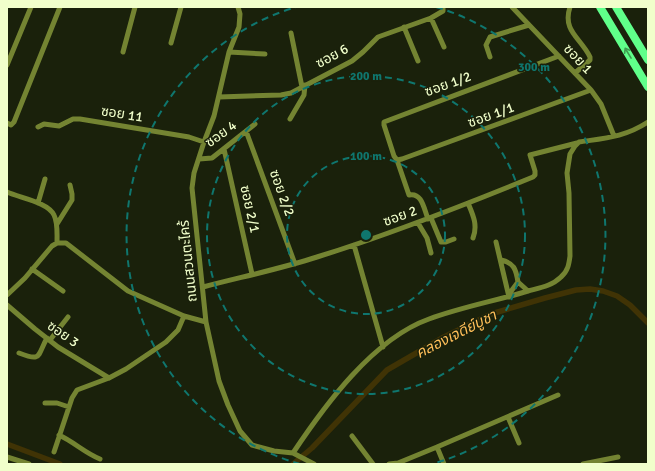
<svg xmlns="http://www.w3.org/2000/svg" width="655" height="471" font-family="Signika,'Noto Sans Thai',sans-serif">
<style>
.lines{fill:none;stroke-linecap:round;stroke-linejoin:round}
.canal{stroke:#403305;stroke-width:5.5}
.minor{stroke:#748432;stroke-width:5}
.trunk{stroke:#60ff8a;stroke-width:8}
.oneway{stroke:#409b51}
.ring{fill:none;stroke:#0f766e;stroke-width:2;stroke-dasharray:7 5}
.labels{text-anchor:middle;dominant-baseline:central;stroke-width:3;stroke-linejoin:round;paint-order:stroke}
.street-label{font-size:14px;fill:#f1ffcb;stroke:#1a210b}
.water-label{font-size:15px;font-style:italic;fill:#ffbf59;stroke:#1a210b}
.centre{fill:#0f766e;stroke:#1a210b;stroke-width:2}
.ring-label{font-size:12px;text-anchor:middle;font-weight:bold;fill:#0f766e;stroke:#1a210b;stroke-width:3;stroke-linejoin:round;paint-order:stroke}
</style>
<rect width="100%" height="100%" fill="#1a210b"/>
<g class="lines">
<!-- canal -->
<path class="canal" d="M7,444l53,20
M293,464l19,-16 75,-78 57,-33 47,-23 54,-16 31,-8 14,-1 13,2 14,5 13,9 18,18"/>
<!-- minor -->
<path class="minor" d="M238,7l2,7 -1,13 -10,25 -15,64 -10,26 -10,31 -2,15 14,134 13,59 9,24 12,26 12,14 22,6 19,2 21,11
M512,7l79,83 10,14 13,32
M570,7c-8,24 11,31 20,50v3l-15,13
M431,18l13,29
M404,27l14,34
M291,33l11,54
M171,43l10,-36
M123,52l12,-45
M229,52l36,2
M490,57l-4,-12 4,-8 39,-12
M7,65l24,-58
M219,97l62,-2 10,-2 61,-32 11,-9 15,-15 53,-19 12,-7v-4
M290,119l14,-24 1,-10
M7,123l4,2 3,-3 46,-115
M38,127l6,-3 15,2 14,-7h7l109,18 15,5
M246,131l49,133
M224,149l28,125
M199,159l13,-1 43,-34
M397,160l5,-1 189,-69
M7,192c13,6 41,10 47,23 4,8 3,19 3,28
M38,203l7,-24
M468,203c5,12 10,22 5,35
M431,218l10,24h5l8,-3
M428,219c-4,-10 -6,-27 -19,-24l-12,-35 -3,-4 -10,-31v-3l175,-66
M418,223l9,15 4,15
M57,224l15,-24v-6l-2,-9
M496,242l13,55
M354,245l29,102
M501,260c13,3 15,9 17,22l-9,12
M32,269l31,22
M518,282l10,9
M203,287c38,-10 77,-18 114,-30 74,-23 145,-51 216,-80l2,-2v-4l-5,-16 47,-12
M7,295l18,-17 27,-32 5,-3h9l62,48 56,25 22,6
M7,305l28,24 23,18 51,31
M50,340l18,-23
M19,353c23,9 18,3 28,-15
M45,403h12l12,4
M508,417l11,26
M59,435c15,7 26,18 41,24
M352,436l21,28
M54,452l18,-54 5,-8 32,-12 17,-9 40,-27 12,-12 6,-14
M293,453c32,-48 80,-114 136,-134 32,-12 66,-18 99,-28 11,-3 24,-5 33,-14 7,-6 8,-13 9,-21l-1,-63 -2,-20 3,-19 5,-8 4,-4c27,-4 46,-5 69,-20
M7,457l22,7
M389,464l9,-1 39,-16
M444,464l-7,-17 121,-52
M583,464l35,-7"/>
<!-- trunk -->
<path class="trunk" d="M600,7l48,80
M616,7l32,53"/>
</g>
<!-- one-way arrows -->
<defs><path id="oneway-shaft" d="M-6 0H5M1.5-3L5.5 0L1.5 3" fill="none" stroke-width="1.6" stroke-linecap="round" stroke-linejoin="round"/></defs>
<use class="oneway" href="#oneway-shaft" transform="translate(628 53) rotate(-121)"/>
<!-- distance rings -->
<g class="ring">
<circle cx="366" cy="235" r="79"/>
<circle cx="366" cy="235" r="159"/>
<path d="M300 464A238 238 0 0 1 296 7M436 7A238 238 0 0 1 432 464"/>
</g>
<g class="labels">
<!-- street labels -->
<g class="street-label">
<text transform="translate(332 56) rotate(-29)">ซอย 6</text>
<text transform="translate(578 59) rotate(47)">ซอย 1</text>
<text transform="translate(448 84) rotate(-20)">ซอย 1/2</text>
<text transform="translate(122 114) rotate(9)">ซอย 11</text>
<text transform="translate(491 115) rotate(-20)">ซอย 1/1</text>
<text transform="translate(221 134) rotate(-36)">ซอย 4</text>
<text transform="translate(282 193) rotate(70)">ซอย 2/2</text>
<text transform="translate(250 209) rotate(77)">ซอย 2/1</text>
<text transform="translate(400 216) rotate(-20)">ซอย 2</text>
<text transform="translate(188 261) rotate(-96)">ถนนสวนตะไคร้</text>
<text transform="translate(63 334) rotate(35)">ซอย 3</text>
</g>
<!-- water labels -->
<g class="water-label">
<text transform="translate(456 334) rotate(-27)">คลองเจดีย์บูชา</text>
</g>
</g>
<circle cx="366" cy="235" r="6" class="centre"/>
<g class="ring-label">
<text x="534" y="71">300 m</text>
<text x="366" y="80">200 m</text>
<text x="366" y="160">100 m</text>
</g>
<!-- border -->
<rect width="655" height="471" fill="none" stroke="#f1ffcb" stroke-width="16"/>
</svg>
